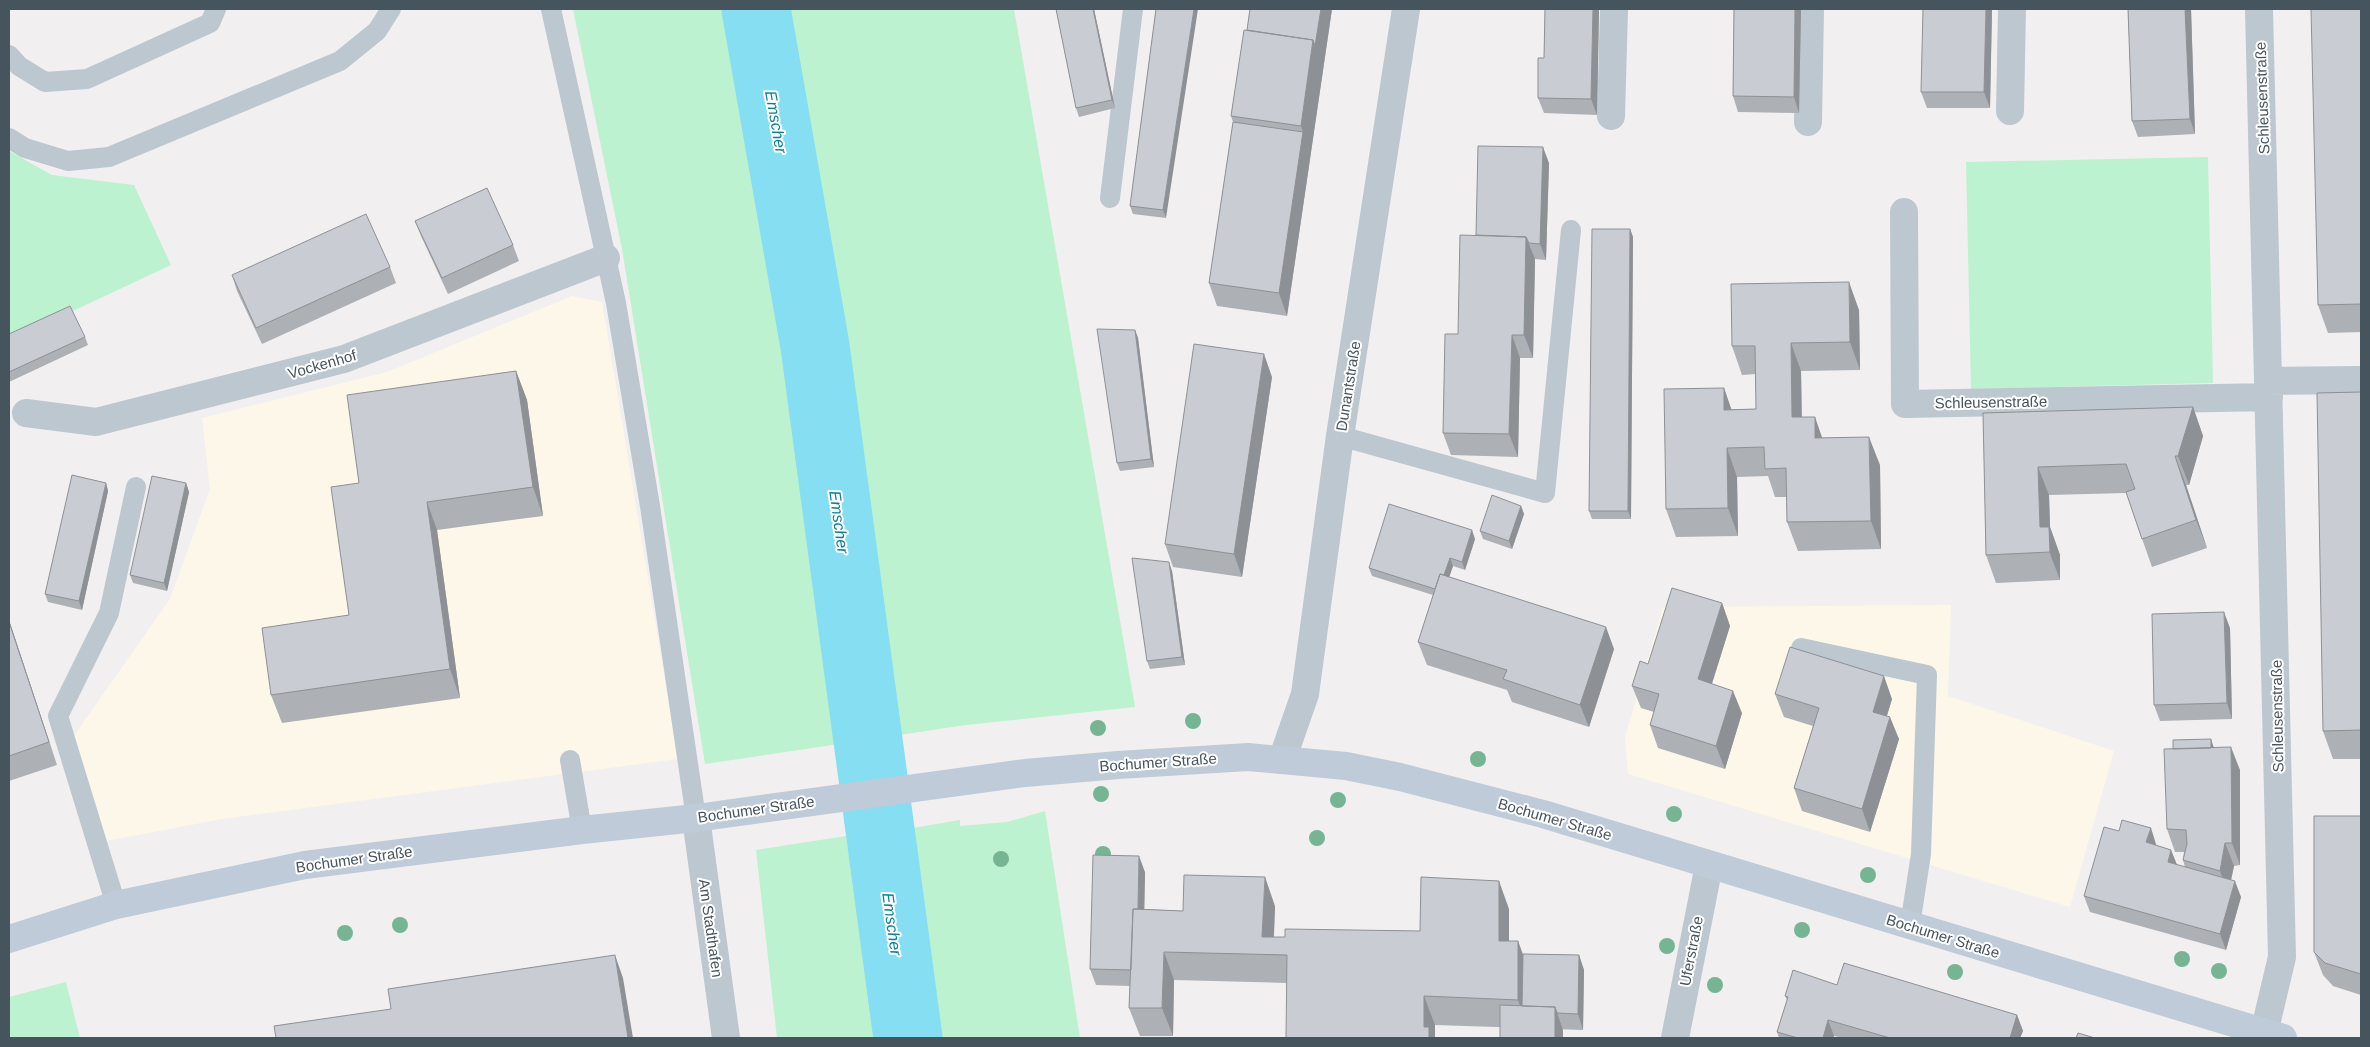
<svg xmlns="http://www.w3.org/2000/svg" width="2370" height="1047" font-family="Arial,sans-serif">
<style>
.commercial{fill:#fdf7e9}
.green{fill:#bcf2cf}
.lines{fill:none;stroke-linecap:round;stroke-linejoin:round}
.river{stroke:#86def2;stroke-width:69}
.lane{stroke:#bcc7cf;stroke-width:20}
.street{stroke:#bcc7cf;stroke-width:28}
.secondary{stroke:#bfcbd8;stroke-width:28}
.tree{fill:#76b594}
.wall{fill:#adb0b5}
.shaded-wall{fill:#8d9094}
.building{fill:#c9cdd3;stroke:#8d9094}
.labels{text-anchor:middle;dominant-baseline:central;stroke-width:4;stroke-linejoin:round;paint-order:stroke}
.street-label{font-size:15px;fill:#46545e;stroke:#fff}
.water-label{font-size:16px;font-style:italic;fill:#05809c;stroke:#fff}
</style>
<rect width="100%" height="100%" fill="#f2eff0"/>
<!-- commercial -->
<path class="commercial" d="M572,296l30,6 76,457 -456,60 -116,22 -33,-104 97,-138 40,-110 -8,-71 185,-46z
M1951,605l-3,91 166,55 -44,156 -442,-133 -3,-37 38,-130z"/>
<!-- green -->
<path class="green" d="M573,9h441l121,698 -169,18 -261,39 -83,-515z
M9,151l43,24 82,10 37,80 -162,76z
M2208,157l5,226 -242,6 -5,-227z
M1045,811l35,227h-139l-28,-210 47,-8v6l47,-4z
M846,836l30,202h-99l-21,-188z
M66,982l14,56h-71v-41z"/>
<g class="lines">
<!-- river -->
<path class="river" d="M756,9l59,337 93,692"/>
<!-- lane -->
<path class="lane" d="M551,9l65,294 34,203 46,312
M9,55l10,11 26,16 42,-3 123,-56 6,-14
M9,138l16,10 43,13 41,-4 231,-96 37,-30 14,-22
M1110,198l23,-189
M1340,436l205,57 26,-263
M1801,648l126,27 -6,179 -11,71
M570,760l12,70
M116,905l-58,-189 51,-103 27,-126"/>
<!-- street -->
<path class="street" d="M2259,9l23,948 -18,76
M2010,111l2,-102
M1611,116l3,-107
M1808,122l2,-113
M1904,212l1,192 364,-7
M2269,381l92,-1
M26,413l70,9 248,-63 262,-101
M1282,760l23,-66 35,-258 66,-427
M696,818l30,220
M1675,1038l34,-173"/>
<!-- secondary -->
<path class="secondary" d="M9,939l107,-34 189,-40 277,-35 114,-12 329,-45 93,-8 130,-8 98,9 54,11 143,37 740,224"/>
</g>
<!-- trees -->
<g class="tree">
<circle cx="1193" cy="721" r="8"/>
<circle cx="1098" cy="728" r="8"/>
<circle cx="1478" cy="759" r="8"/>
<circle cx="1101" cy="794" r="8"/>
<circle cx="1338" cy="800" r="8"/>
<circle cx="1674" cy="814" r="8"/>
<circle cx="1317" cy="838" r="8"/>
<circle cx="1103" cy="854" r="8"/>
<circle cx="1001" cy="859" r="8"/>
<circle cx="1868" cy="875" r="8"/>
<circle cx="400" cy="925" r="8"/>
<circle cx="1802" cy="930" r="8"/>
<circle cx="345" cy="933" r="8"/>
<circle cx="1667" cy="946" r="8"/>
<circle cx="2182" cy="959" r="8"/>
<circle cx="2219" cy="971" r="8"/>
<circle cx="1955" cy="972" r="8"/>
<circle cx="1715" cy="985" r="8"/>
</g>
<!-- wall -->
<path class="wall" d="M1056,9h38l21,99 -36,9 -3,-9z
M1156,9l10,209 -33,-4 -3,-8z
M1246,9h86l-45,307 -70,-10 -8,-23 24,-161 -2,-6 16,-86 3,-21z
M1545,9h54l-2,106 -53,-2 -6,-15 6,-40z
M1734,9h67l-2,104 -61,-1 -5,-16z
M1992,9l-2,99h-63l-6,-16z
M2128,9h63l4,125 -57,3 -6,-16z
M2361,9v323l-33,1 -10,-28z
M1549,163l-3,97 -11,-1 -2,99h-13l-2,99 -67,-2 -8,-22 15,-99 18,-99z
M415,221l98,24 6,16 -71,33 -27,-58z
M1630,229l3,8 -2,282h-39l-3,-8z
M390,267l6,16 -134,61 -25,-53 -5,-16z
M1859,310l1,60 -59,1 1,46 20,21 58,27 1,84 -83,2 -11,-29v-25h-12l-7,-21 -31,1 1,59 -62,1 -10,-28 58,-121 7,21h25v-35l-14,1 -10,-29z
M1135,330l3,8 16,129 -34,4 -3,-8z
M9,334l76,3 3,8 -79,37z
M516,371l11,29 16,116 -106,14 23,168 -178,25 -11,-28 78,-80z
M1272,377l-30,200 -69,-10 -8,-23z
M2361,392v367h-28l-10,-28z
M2193,407l10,29 -14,49h-3l21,63 -55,19 -26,-74 -77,2 1,32 10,28v25l-64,3 -10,-28 -3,-142z
M106,483l2,8 -26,119 -34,-8 -3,-8z
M186,483l3,9 -22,99 -34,-8 -3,-8z
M1521,506l3,8 -12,35 -29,-10 -3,-8z
M1475,539l-10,31 -12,-4 -4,11 165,72 -25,78 -77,-25 -5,-12 -80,-25 -9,-23 15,-47 -61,-19 -3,-8z
M1172,571l13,94 -35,4 -3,-8z
M1722,603l8,23 -18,58 30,29 -17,56 -67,-21 -8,-23 4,-13 -13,-4 -9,-22z
M9,620l48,145 -48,16z
M2230,628l2,91 -72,2 -6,-16z
M1775,694l117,5 -5,17 12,23 -29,93 -68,-21 -8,-23 19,-62 -29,-9z
M2214,748l26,22v95l-6,1 -3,14 10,17 -15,53 -136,-38 -6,-16 72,-52v1l15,5 6,15 8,2 -2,-7 1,-8h-9l-8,-23 6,-80z
M2361,816v179l-28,-9 -10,-11 -9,-23z
M1145,872l-1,37 39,2 92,-5 -1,31h11l135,-6 89,-22v32h9l5,13 56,1 5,15 -1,60 -148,-5 -148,-42 -113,-3 -1,56h-33l-11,-28 1,-22 -34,-1 -6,-16z
M1837,985l180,30 6,16 -3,7h-177l-9,-2 -1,2h-54l-2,-6 10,-32 -2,-4z"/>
<!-- shaded-wall -->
<path class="shaded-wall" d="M1093,9h1l21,99 -3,-8z
M1194,9h4l-32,209 -3,-8z
M1321,9h11l-45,307 -8,-23 24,-161 -2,-6 12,-86z
M1593,9h6l-2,106 -6,-16z
M1795,9h6l-2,104 -5,-16z
M1986,9h6l-2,99 -6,-16z
M2185,9h6l4,125 -5,-15z
M1543,147l6,16 -3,97 -6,-16z
M1630,229l3,8 -2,282 -3,-8z
M1526,237l9,22 -2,99 -9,-23z
M1849,282l10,28 1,60 -10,-28z
M1135,330l3,8 16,129 -3,-8z
M1512,335l8,23 -2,99 -9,-23z
M1791,343l10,28 1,75 -10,-29z
M1264,354l8,23 -30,200 -8,-23z
M516,371l11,29 16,116 -10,-29z
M1724,388l10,29 -10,-7z
M2193,407l10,29 -14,49 -11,-29z
M1815,417l10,29 -10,-8z
M1869,437l11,28 1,84 -10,-28z
M1727,448l10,29 1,59 -10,-28z
M2175,456l11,29 21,63 -11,-28z
M2038,467l11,28 1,32 10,28v25l-20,-53z
M106,483l2,8 -26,119 -3,-9z
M186,483l3,9 -22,99 -3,-8z
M427,502l10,28 23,168 -10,-29z
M1521,506l3,8 -12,35 -3,-8z
M1472,530l3,9 -10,31 -3,-8z
M1450,558l3,8 -11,32 -3,-8z
M1169,562l3,9 13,94 -3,-8z
M1722,603l8,23 -24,76 -8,-23z
M2224,612l6,16 2,91 -5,-16z
M9,620l48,145 -48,-143z
M1606,627l8,22 -25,78 -9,-22z
M1884,676l8,23 -11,35 -8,-22z
M1733,691l9,22 -17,56 -9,-23z
M1890,717l9,22 -29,93 -8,-23z
M2211,739l3,9v23l-3,-8z
M2231,747l9,23v95l-8,-22z
M2151,828l5,16 -4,14 -6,-16z
M2225,843l9,23 -6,28 -8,-23z
M2171,850l6,15 -9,-3z
M1139,856l6,16 -2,114 -6,-16z
M1265,877l10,29 -2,48 -11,-17z
M1499,881l10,28v61l-10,-29z
M2235,881l6,16 -15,53 -6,-16z
M1518,941l10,29 -6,42 -4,-12z
M1164,952l10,28 -1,56 -11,-28z
M615,955l8,23 10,60h-5z
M1579,955l5,15 -1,60 -5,-16z
M1424,996l11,29v13h-7l-4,-11z
M1555,1007l8,23v8h-8z
M2017,1015l6,16 -3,7h-10z
M1828,1020l6,16 -1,2h-10z"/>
<!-- building -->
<path class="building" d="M1056,9h37l19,91 -36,8z
M1156,9h38l-31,201 -33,-4z
M1250,9h71l-6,37 -2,-6 -66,-10z
M1545,9h48l-2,90 -53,-1v-40h6z
M1734,9h61l-1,88 -61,-1z
M1923,9h63l-2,83h-63z
M2128,9h57l5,110 -58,2z
M2311,9h50v295l-43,1z
M1244,30l69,10 -12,86 -70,-10z
M1233,122l70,10 -24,161 -70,-10z
M1478,146l65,1 -3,97 -11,-1 -3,-6 -50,-2z
M487,188l26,57 -71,33 -27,-57z
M366,214l24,53 -134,61 -24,-53z
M1592,229h38l-2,282h-39z
M1460,235l66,2 -2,98h-12l-3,99 -66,-1 2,-99h13z
M1849,282l1,60 -59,1 1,74h23v21l54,-1 2,84 -84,1 -1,-54 -21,1 -1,-22 -37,1 1,60 -62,1 -2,-120 60,-1v22l32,-1 -1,-63h-23l-1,-62z
M70,306l15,31 -76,35v-38z
M1097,329l38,1 16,129 -34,4z
M1194,344l70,10 -30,200 -69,-10z
M516,371l17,116 -106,15 23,167 -179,26 -9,-67 87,-13 -18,-128 28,-4 -12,-88z
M2361,392v338l-38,1 -6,-338z
M2193,407l-15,49h-3l21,64 -54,19 -16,-47 9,-3 -9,-25 -88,3 2,60h9l1,25 -64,3 -3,-142z
M72,475l34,8 -27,118 -34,-7z
M152,476l34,7 -22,100 -34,-8z
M1492,495l29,11 -12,35 -29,-10z
M1389,504l83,26 -10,32 -12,-4 -6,17 -4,-1 -5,15 -66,-21z
M1132,558l37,4 13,95 -35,4z
M1440,574l166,53 -26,78 -77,-26 4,-9 -89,-28z
M1672,588l50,15 -24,76 35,12 -17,55 -66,-21 9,-31 -27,-8 8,-25 8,3z
M2224,612l3,91 -73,2 -2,-91z
M9,622l40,120 -40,14z
M1790,647l94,29 -11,36 17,5 -28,92 -68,-21 25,-80 -44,-14z
M2211,739v9l-38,1v-9z
M2231,747l1,96h-7l-5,28 -37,-11 4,-16 -1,-14 -19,-1 -3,-80z
M2314,816h47v158l-36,-11 -11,-11z
M2122,820l29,8 -5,14 25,8 -3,12 67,19 -15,53 -136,-38 20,-69 15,4z
M1093,855l46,1 -1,53h-5l-2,61 -41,-1z
M1184,875l81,2 -3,60h23v-8l135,2 1,-54 78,4v60h19v59l-94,-4v31h5v11h-143l1,-83 -123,-3 -2,56h-33l4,-99 50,2z
M1523,954l56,1 -1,59 -21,-1 -2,-6 -33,-1z
M615,955l13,83h-352l-2,-12 117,-17 -3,-20z
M1844,963l173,52 -7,23h-120l-62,-18 -5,18h-25l-21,-6 11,-35 -3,-1 8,-26 44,15z
M1500,1005l55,2v31h-55z
M2078,1033l17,5h-19z"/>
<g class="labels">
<!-- street labels -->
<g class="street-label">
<text transform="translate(2262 98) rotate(-92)">Schleusenstraße</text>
<text transform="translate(322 364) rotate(-16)">Vockenhof</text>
<text transform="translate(1348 386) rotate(-81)">Dunantstraße</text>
<text transform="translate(1991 402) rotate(-1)">Schleusenstraße</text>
<text transform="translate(2277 716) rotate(-91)">Schleusenstraße</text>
<text transform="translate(1158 762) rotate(-4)">Bochumer Straße</text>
<text transform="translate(756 809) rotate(-8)">Bochumer Straße</text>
<text transform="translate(1555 819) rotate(16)">Bochumer Straße</text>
<text transform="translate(354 859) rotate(-8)">Bochumer Straße</text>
<text transform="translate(711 928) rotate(82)">Am Stadthafen</text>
<text transform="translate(1943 936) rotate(17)">Bochumer Straße</text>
<text transform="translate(1691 951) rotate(-79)">Uferstraße</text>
</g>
<!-- water labels -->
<g class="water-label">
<text transform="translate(776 122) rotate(80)">Emscher</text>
<text transform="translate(839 522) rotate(82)">Emscher</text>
<text transform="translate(892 924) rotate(82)">Emscher</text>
</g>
</g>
<!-- border -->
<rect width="2370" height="1047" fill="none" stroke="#46545e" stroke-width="20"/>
</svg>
